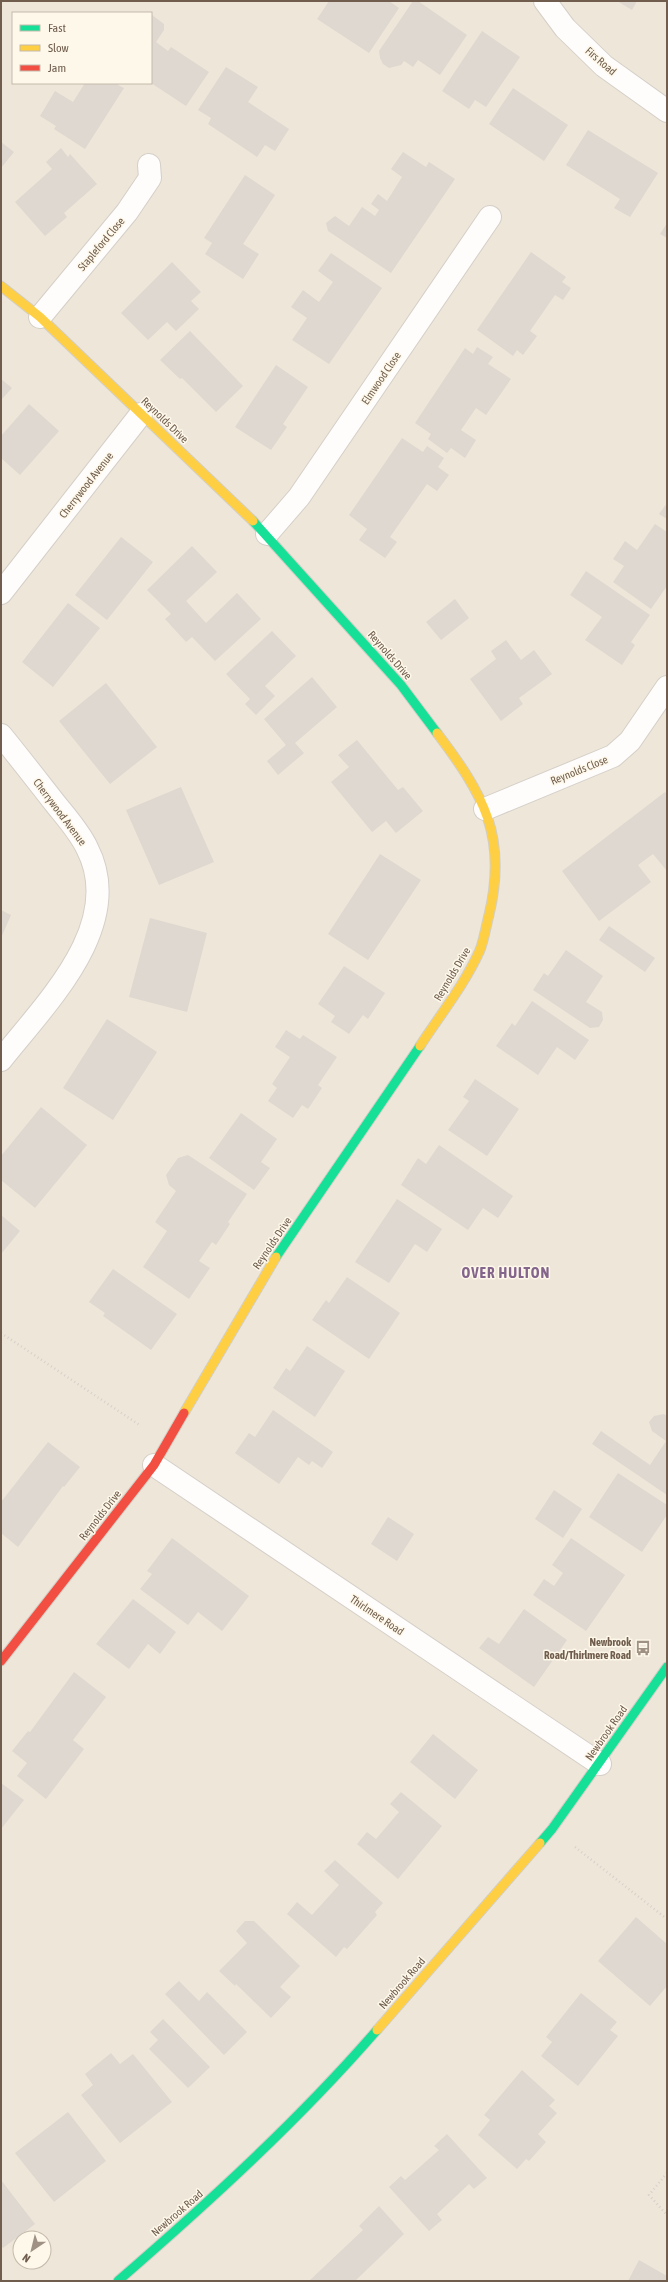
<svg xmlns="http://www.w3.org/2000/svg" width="668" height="2282" font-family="'Asap Condensed',sans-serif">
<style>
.residential{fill:#eee6d8;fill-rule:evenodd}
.building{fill:#ded8d0}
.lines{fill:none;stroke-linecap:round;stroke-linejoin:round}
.street-casing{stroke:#d4cfc8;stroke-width:24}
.fast-casing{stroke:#d3cec5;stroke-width:11}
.slow-casing{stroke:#d3cec5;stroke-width:11}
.jam-casing{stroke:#d3cec5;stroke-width:11}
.path{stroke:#d7d0cb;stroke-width:2.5;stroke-dasharray:1 3;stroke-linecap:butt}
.street{stroke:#fefdfc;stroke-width:22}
.fast{stroke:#16e098;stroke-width:9}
.slow{stroke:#ffcf43;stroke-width:9}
.jam{stroke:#f24e42;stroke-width:9}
.labels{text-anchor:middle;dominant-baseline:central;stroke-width:3;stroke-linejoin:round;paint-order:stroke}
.street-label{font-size:11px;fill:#705d4d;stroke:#fdf8ea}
.poi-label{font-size:11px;font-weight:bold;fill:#705d4d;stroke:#fdf8ea;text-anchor:end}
.district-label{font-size:15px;font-weight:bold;letter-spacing:1px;fill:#84658c;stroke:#fdf8ea}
</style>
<rect width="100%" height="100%" fill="#f5f2ea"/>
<!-- residential -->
<path class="residential" d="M1,1h666v2280h-666zM13,13h138v70h-138zM20,2238h24v24h-24z"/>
<!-- building -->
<path class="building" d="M329,1h60l10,7 -30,45 -52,-34z
M413,1h5l49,34 -27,40 -22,-15 -5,7 -9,-6 -3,4 -12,3 -6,-4 -3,-6 -1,-7z
M617,1h20l-5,9z
M152,15l12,9v6l-8,12 12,9 3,-4 38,25 -23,34 -35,-23z
M482,31l38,26 -34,50 -11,-7 -6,9 -27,-18z
M226,67l32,20 -10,15 41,27 -14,22 -10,-6 -8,12 -49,-33 3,-6 -13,-8z
M85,83h34l-1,2 6,3 -39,61 -31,-20 2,-3 -16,-10 15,-25 18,11z
M513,88l55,37 -24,36 -55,-37z
M588,130l70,43 -28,44 -16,-9 6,-9 -54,-34z
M1,142l13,10 -13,16z
M61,148l7,9 2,-3 27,30 -33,29 3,4 -22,19 -30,-34 37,-33 -6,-7z
M403,152l23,15 3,-5 26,17 -64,94 -63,-42 -2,-8 9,-7 14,10 13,-19 13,9 4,-6 -8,-6 7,-10 9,7 15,-24 -11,-8z
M245,175l30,20 -32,49 16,10 -16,25 -38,-25 7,-11 -8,-5z
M667,223v15l-7,-4z
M531,252l35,25 -4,5 9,6 -8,12 -8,-5 -25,36 7,5 -14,19 -6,-5 -4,6 -36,-26z
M331,253l51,35 -53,76 -37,-24 15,-22 -16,-11 12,-17 16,12 14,-20 -15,-11z
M172,262l29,30 -10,9 8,8 -23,22 -9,-9 -19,18 -27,-27z
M190,331l53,55 -27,26 -34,-34 -2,1 -20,-19z
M477,347l16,10 -5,7 23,15 -25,36 -10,-7 -15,22 15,10 -11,18 -14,-10 -4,5 -19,-14 3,-5 -16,-11 50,-75 8,6z
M276,365l32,22 -25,37 4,3 -16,23 -36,-23z
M1,379l11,9 -11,12z
M29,404l30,27 -39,44 -19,-17v-22z
M402,438l21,14 4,-6 17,12 -6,9 11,8 -12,16 -10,-7 -37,53 7,5 -12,16 -26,-18 8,-11 -18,-14z
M667,503v16l-8,-5z
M655,524l12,8v54l-16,23 -38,-27 11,-16 -11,-7 12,-18 12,9z
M121,537l32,25 -46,58 -32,-25z
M192,546l25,26 -31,29 20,22 31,-30 24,26 -46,42 -23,-24 -6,5 -21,-23 6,-5 -24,-24z
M586,571l64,44 -19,27 4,3 -13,20 -37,-25 17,-23 -32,-22z
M455,599l14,19 -28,22 -15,-18z
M68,603l32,25 -47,59 -31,-25z
M272,631l24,25 -31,30 10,10 -19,19 -11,-11 5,-5 -24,-25z
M506,640l15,20 13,-10 18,24 -33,24 4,6 -22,17 -31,-42 26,-20 -5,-8z
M312,677l25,30 -42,36 9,10 -26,22 -11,-14 19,-16 -22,-26z
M106,683l51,64 -47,37 -51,-63z
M357,740l41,50 5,-3 20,24 -27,22 -10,-12 -14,11 -41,-50 18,-15 -11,-12z
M181,787l33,75 -55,23 -33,-75z
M665,792l2,3v76l-14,-17 -15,11 13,17 -52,39 -37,-50z
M380,854l41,26 -53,80 -40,-26z
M1,910l10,5 -10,23z
M150,918l57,15 -20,79 -58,-15z
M609,926l46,32 -10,14 -46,-32z
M566,950l37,26 -17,26 16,10 1,8 -4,7 -9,1 -57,-38 11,-17 4,3z
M344,966l41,27 -17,26 -5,-4 -14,19 -18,-12 4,-6 -17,-12z
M532,1001l57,39 -14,20 -18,-13 -19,28 -42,-29 16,-23 3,3z
M107,1019l50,33 -44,68 -50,-32z
M286,1030l14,9 3,-4 34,22 -19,28 4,3 -14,21 -6,-4 -9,13 -25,-17 9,-13 -5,-4 18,-27 -15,-10z
M475,1079l44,30 -32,47 -39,-26 21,-29 -6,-4z
M41,1107l46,38 -52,63 -34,-28v-24z
M241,1113l36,26 -16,23 9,6 -16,22 -45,-32z
M439,1145l74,51 -15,22 -15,-10 -15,22 -67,-45 17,-27 8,6z
M188,1155l59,39 -19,28 2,2 -14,21 -4,-3 -13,19 11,7 -21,31 -46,-32 24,-36 -12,-9 21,-31 -7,-6 -3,-10 12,-17z
M397,1199l45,30 -15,23 -12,-8 -26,39 -34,-21z
M1,1215l19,16 -19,23z
M113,1269l64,45 -26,36 -48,-34 2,-3 -16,-11z
M347,1277l53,36 -31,46 -57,-39 14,-20 3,3z
M307,1346l38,25 -30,46 -42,-29 13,-20 4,3z
M273,1410l60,42 -11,16 -10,-7 -3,4 -11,-8 -19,27 -44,-31 14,-20 6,4z
M664,1414l3,2v79l-75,-51 9,-13 49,34 16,-24 -14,-10 -3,-9 5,-6z
M48,1442l32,25 -16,20 -1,-1 -45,61 -17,-14v-31z
M618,1473l49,32v10l-25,37 -53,-35z
M554,1490l28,19 -19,29 -28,-19z
M388,1517l26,17 -17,27 -26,-17z
M172,1538l77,58 -27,35 -24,-19 -10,13 -48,-36 12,-15 -5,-3z
M571,1538l54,37 -39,56 -53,-36 11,-16 10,7 9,-13 -11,-8z
M133,1599l43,33 -16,22 -12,-10 -19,25 -33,-25z
M524,1609l43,31 -33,47 -55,-39 9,-11 11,7z
M74,1672l32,25 -33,43 11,9 -38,50 -29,-23 10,-13 -15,-12 16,-20 2,1z
M433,1734l45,36 -23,29 -45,-37z
M1,1783l23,17 -23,29z
M401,1792l41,34 -44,53 -41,-35 10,-12 9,7 23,-27 -9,-8z
M335,1860l48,43 -8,9 2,3 -30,34 -3,-2 -8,10 -49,-43 10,-12 15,13 27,-30 -15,-14z
M636,1917l31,27v42l-17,20 -52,-45z
M245,1921h9l46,45 -20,21 11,10 -20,21 -35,-34 -1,2 -16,-15 28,-28 -11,-12z
M179,1981l20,20 8,-9 40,40 -23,23 -59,-61z
M581,1993l36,29 -7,8 8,6 -40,50 -37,-30 11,-14 -6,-5z
M163,2019l47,48 -22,21 -39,-39 9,-9 -8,-8z
M111,2053l9,11 13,-10 39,48 -52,41 -39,-48 12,-10 -8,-11z
M522,2070l33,30 -6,6 8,7 -19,21 8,8 -17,19 -3,-2 -9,10 -39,-34 12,-15 -6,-5z
M68,2112l38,49 -52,41 -39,-49z
M447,2134l40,44 -13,11 -5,-5 -32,30 5,6 -13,11 -40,-44 12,-11 4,4 34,-30 -5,-4z
M1,2180l34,44 -32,24 -2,-2z
M379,2206l25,28 -49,47h-46l54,-51 -4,-4z
M639,2260l28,16v5h-39z"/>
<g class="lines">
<defs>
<path id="street" d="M545,1l20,27 39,38 63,45
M40,317l87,-105 23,-34 -1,-13
M267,534l32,-37 191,-280
M1,593l140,-179
M1,735c18,22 35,44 53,67 11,14 25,29 33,46 40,77 -42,156 -86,212
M485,809l128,-53 17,-15 37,-54
M154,1465l446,299"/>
<path id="fast" d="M253,521l148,164 36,48
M276,1257l144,-211
M540,1843l12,-14 115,-162
M118,2281c91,-79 180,-160 259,-251"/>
<path id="slow" d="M1,286l39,31 213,204
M420,1046c20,-31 45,-62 60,-96 4,-10 6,-24 9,-35 19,-79 -6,-121 -52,-182
M184,1413l92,-156
M377,2030l163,-187"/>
<path id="jam" d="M1,1661l153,-196 30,-52"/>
</defs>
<!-- street casing -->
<use href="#street" class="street-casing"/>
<!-- fast casing -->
<use href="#fast" class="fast-casing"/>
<!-- slow casing -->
<use href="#slow" class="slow-casing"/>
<!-- jam casing -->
<use href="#jam" class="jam-casing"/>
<!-- path -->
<path class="path" d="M1,1333l140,93
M575,1847l92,72
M667,2173l-18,22 18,20"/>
<!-- street -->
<use href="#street" class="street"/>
<!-- fast -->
<use href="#fast" class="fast"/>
<!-- slow -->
<use href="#slow" class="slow"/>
<!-- jam -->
<use href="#jam" class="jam"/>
</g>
<!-- icons -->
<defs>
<symbol id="bus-bare" viewBox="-9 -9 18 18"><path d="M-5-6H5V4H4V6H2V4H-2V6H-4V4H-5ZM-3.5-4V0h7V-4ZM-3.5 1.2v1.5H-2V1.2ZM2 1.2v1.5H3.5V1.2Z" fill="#9f9184" stroke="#fdf8ea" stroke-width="2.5" paint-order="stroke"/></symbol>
</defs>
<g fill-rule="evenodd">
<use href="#bus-bare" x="632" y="1637" width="22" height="22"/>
</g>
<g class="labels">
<!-- street labels -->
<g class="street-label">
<text transform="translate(601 61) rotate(41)">Firs Road</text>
<text transform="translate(101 244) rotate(-50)">Stapleford Close</text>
<text transform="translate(381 378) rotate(-56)">Elmwood Close</text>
<text transform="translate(165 420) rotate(44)">Reynolds Drive</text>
<text transform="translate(86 485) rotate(-52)">Cherrywood Avenue</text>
<text transform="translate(390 655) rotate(49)">Reynolds Drive</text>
<text transform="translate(579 770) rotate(-22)">Reynolds Close</text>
<text transform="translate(60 812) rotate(53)">Cherrywood Avenue</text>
<text transform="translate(452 974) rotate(-59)">Reynolds Drive</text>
<text transform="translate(272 1243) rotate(-56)">Reynolds Drive</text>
<text transform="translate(100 1515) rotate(-52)">Reynolds Drive</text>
<text transform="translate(377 1615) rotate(34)">Thirlmere Road</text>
<text transform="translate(606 1733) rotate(-55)">Newbrook Road</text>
<text transform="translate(402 1983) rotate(-49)">Newbrook Road</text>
<text transform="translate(177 2213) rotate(-41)">Newbrook Road</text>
</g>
<!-- poi labels -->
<g class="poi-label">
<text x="631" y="1642">Newbrook<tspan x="631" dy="13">Road/Thirlmere Road</tspan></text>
</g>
<!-- district labels -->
<g class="district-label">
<text x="506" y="1272">OVER HULTON</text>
</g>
</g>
<!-- border -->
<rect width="668" height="2282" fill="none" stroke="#705d4d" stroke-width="4"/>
<!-- legend -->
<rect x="12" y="12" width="140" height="72" fill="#fdf8ea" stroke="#c5baab"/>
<rect x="20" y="25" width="20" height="6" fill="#16e098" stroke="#c5baab"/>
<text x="48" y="32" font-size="12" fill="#705d4d">Fast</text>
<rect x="20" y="45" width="20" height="6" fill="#ffcf43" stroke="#c5baab"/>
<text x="48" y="52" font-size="12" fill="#705d4d">Slow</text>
<rect x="20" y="65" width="20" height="6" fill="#f24e42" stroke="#c5baab"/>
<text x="48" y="72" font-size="12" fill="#705d4d">Jam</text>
<!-- north arrow -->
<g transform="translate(32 2250) rotate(215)"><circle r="19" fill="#fdf8ea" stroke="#c5baab"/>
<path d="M0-3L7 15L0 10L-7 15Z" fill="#9f9184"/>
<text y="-6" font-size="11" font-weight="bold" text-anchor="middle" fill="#705d4d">N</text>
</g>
</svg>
